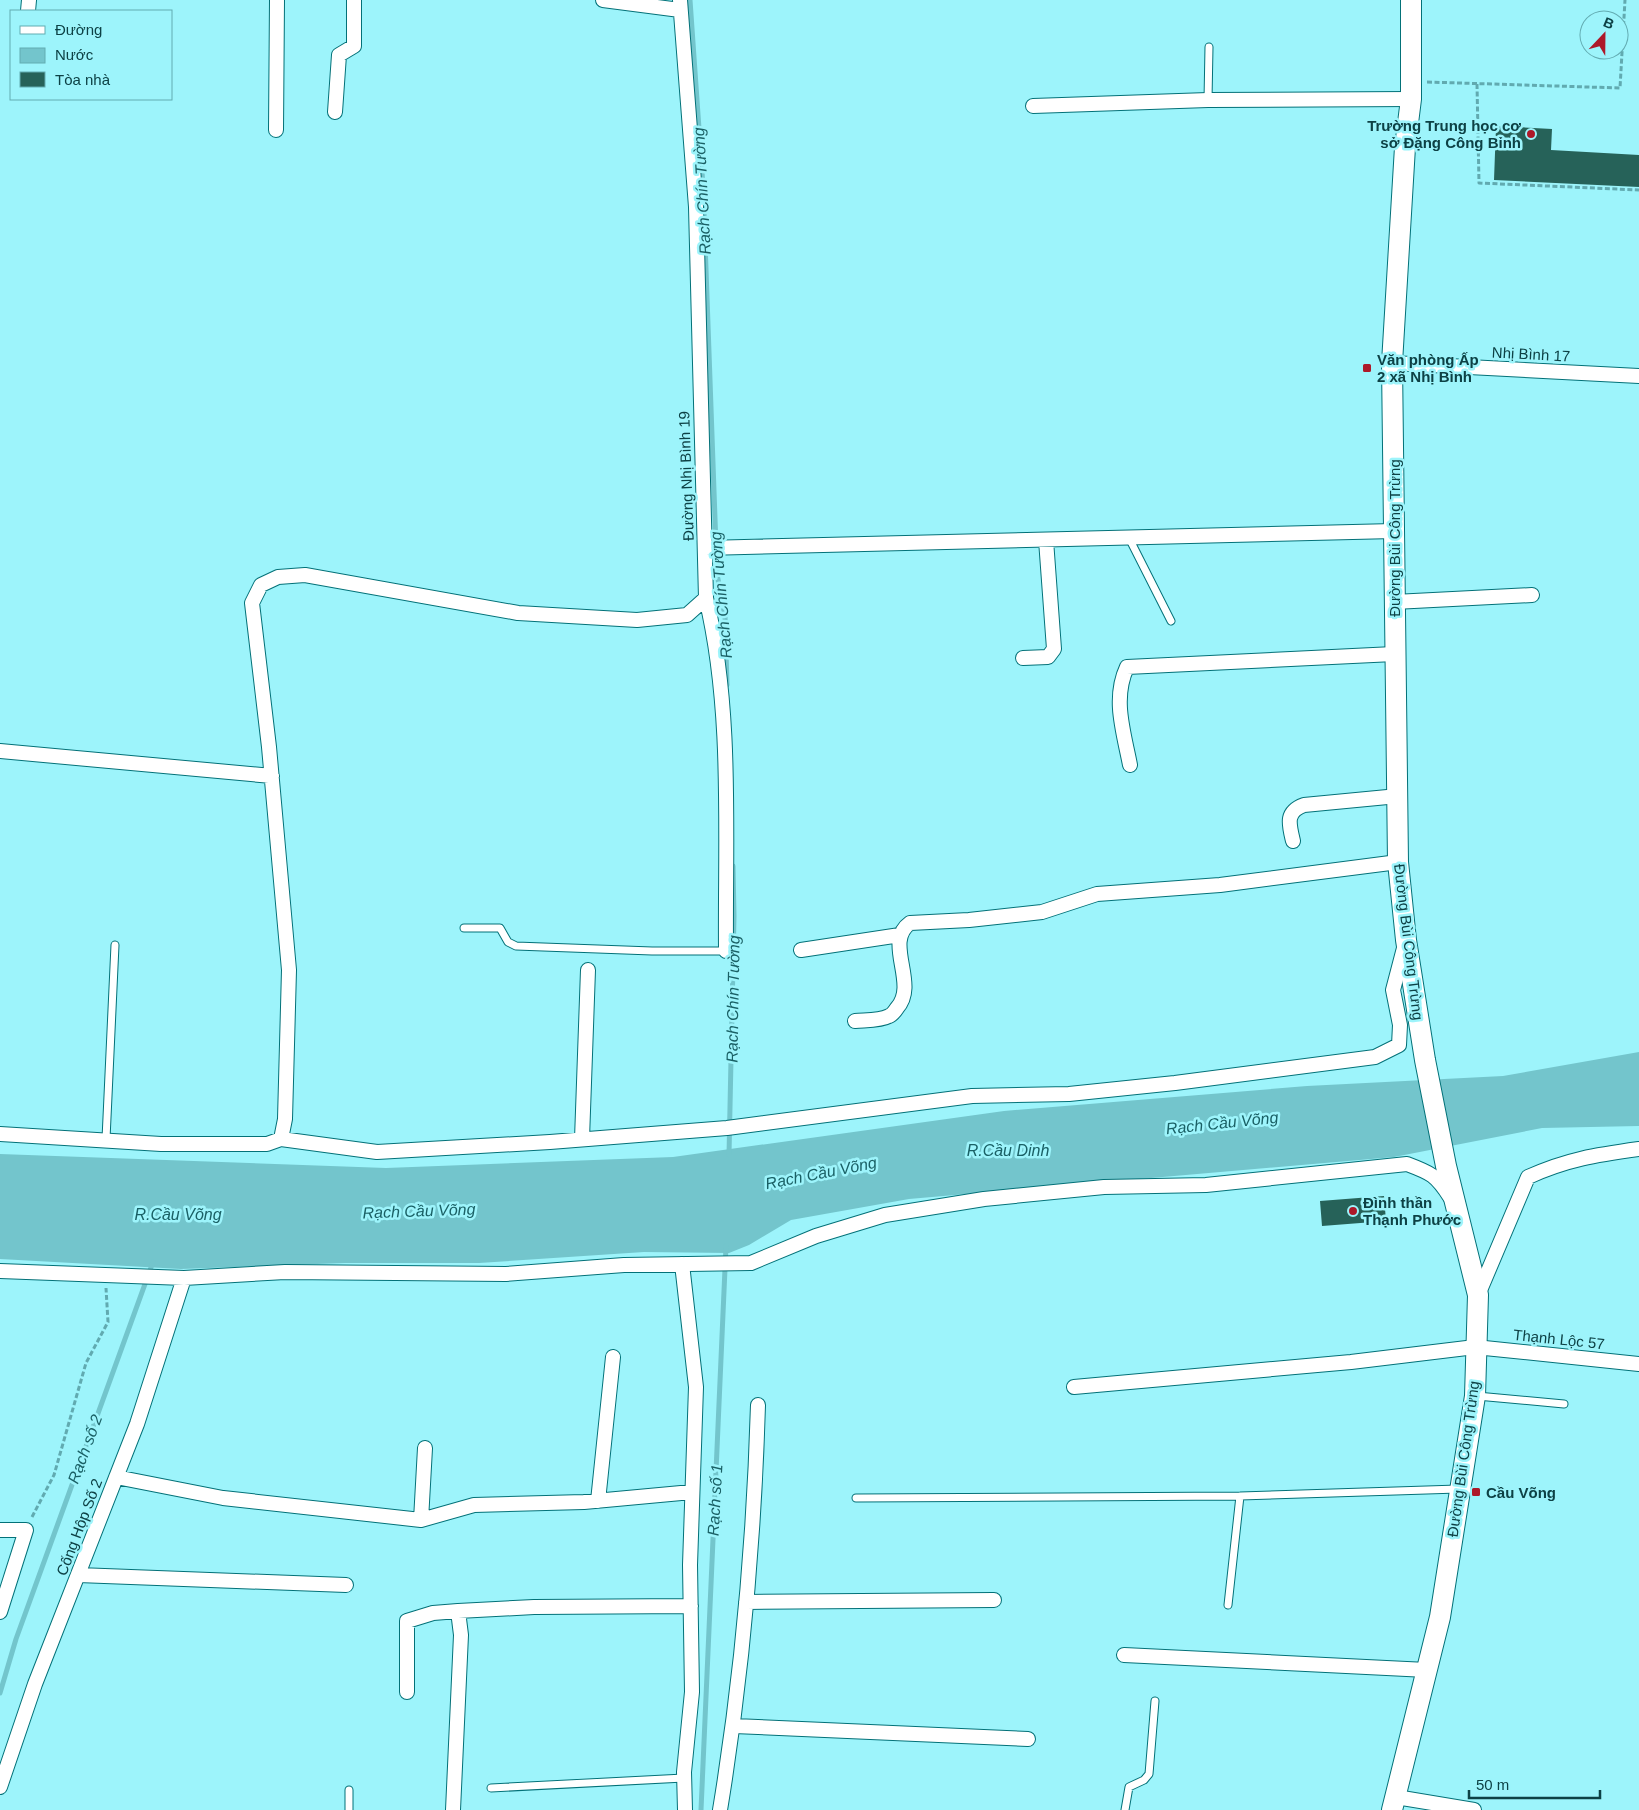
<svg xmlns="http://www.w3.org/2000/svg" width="1639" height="1810" font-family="Arial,sans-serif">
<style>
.water{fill:#73c5cc}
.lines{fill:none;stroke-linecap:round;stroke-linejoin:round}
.stream{stroke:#73c5cc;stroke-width:5}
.building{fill:#266259}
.lane-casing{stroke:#037178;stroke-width:9}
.street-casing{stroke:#037178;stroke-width:16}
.secondary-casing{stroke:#037178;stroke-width:22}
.path{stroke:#61aab0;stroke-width:3;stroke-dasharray:5 2.5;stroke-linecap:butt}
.lane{stroke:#fff;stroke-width:7}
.street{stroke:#fff;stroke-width:14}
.secondary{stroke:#fff;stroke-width:20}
.poi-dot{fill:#ad1929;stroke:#9df4fb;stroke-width:2}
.labels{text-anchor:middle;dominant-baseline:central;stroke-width:5;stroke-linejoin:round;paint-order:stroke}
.poi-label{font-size:15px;font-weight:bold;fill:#0d4145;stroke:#9df4fb;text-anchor:start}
.street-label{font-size:15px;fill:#0d4145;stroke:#9df4fb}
.water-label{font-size:16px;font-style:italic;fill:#1a6065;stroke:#9df4fb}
</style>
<rect width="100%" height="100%" fill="#9df4fb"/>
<!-- water -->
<path class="water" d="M1639,1052v74l-97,2 -148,29 -485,42 -118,21 -42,25 -20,8 -85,-1 -165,11h-134l-164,6 -181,-10v-105l386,14 287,-11 331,-46 303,-25 196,-10z"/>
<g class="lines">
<!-- stream -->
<path class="stream" d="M690,0l13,186 14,388 8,42 2,69
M729,1155l5,-239 -1,-50
M0,1693l16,-54 137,-377
M701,1810l25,-564"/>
</g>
<!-- building -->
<path class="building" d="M1496,126l56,3 -1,21 88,5v32l-145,-7z
M1384,1196l2,25 -64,5 -2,-25z"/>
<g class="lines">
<defs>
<path id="lane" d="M1208,100l1,-53
M1129,538l42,83
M464,928h36l8,14 8,4 136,5h74
M106,1139l9,-194
M1477,1396l87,8
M856,1498l384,-2 218,-7
M1228,1605l12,-109
M491,1788l193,-10
M349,1810v-20
M1125,1810l4,-23 15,-7 5,-6 6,-73"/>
<path id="street" d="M603,0l77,10
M680,0l16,207 10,391c27,112 19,237 20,353
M28,11l1,-11
M1033,106l175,-6 203,-1
M335,112l4,-57 15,-9v-46
M276,130l1,-130
M1392,363l247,13
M705,548l689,-17
M1394,602l138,-7
M1023,658l25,-1 6,-8 -8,-109
M0,751l272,25
M1130,765c-6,-32 -18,-66 -3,-98l267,-13
M1293,841c-4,-17 -8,-29 11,-36l94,-9
M801,950l99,-15
M855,1021c10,-1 25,0 34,-5 3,-1 6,-5 8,-8 22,-24 -14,-66 13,-85l59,-3 73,-8 55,-18 123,-9 178,-23
M0,1134l161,10h106l14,-5 96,13 173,-10 177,-14 245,-32 97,-2 106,-11 200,-26 24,-12 1,-20 -7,-35 11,-42
M281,1139l4,-20 4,-149 -20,-223 -17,-144 9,-18 17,-8 27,-2 213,38 119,7 50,-5 19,-17
M582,1139l6,-169
M682,1264l14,123 -6,178 2,127 -8,80 1,38
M0,1271l184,7 101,-6 221,2 118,-9 127,-2 65,-27 69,-21 99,-16 120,-12 102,-2 201,-21c24,9 29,11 43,33
M1478,1295l50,-118c40,-18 68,-22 111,-28
M1074,1387l277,-25 124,-15 164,17
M116,1477l107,21 198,22 53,-15 110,-3 108,-10
M598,1501l15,-144
M421,1520l4,-72
M0,1530h26l-26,82
M78,1575l268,10
M746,1602l248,-2
M458,1611l76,-4 157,-1
M1124,1655l303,15
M407,1692v-71l26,-8 25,-2 3,24 -8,175
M734,1726l294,13
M0,1787l35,-103 102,-260 47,-146
M1396,1797l78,13
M720,1810c22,-134 34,-269 38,-405"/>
<path id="secondary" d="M1392,1810l48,-193 35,-221 3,-101 -32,-129 -21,-106 -19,-120 -8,-78 -6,-499 13,-216 6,-48v-99"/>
</defs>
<!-- lane casing -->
<use href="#lane" class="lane-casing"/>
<!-- street casing -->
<use href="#street" class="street-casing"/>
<!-- secondary casing -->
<use href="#secondary" class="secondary-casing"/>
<!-- path -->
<path class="path" d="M1427,82l193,6 5,-88
M1477,84l2,99 160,7
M32,1517l22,-42 32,-112 22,-41 -2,-34"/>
<!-- lane -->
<use href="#lane" class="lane"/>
<!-- street -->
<use href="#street" class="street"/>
<!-- secondary -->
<use href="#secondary" class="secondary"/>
</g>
<!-- markers -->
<g class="poi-dot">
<circle cx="1531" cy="134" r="5"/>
<rect x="1362" y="363" width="10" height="10" rx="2.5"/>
<circle cx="1353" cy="1211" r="5"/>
<rect x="1471" y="1487" width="10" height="10" rx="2.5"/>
</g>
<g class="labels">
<!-- poi labels -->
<g class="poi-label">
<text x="1521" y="125" text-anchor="end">Trường Trung học cơ<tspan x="1521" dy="17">sở Đặng Công Bỉnh</tspan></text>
<text x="1377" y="359">Văn phòng Ấp<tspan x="1377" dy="17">2 xã Nhị Bình</tspan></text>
<text x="1363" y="1202">Đình thần<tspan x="1363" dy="17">Thạnh Phước</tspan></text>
<text x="1486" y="1492">Cầu Võng</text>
</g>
<!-- street labels -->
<g class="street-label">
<text transform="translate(1531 354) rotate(3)">Nhị Bình 17</text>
<text transform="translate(686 476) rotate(-92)">Đường Nhị Bình 19</text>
<text transform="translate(1394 538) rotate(-90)">Đường Bùi Công Trừng</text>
<text transform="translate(1409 942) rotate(83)">Đường Bùi Công Trừng</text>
<text transform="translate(1559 1339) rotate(6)">Thạnh Lộc 57</text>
<text transform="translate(1463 1459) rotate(-82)">Đường Bùi Công Trừng</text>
<text transform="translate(79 1527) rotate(-69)">Cống Hộp Số 2</text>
</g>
<!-- water labels -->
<g class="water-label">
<text transform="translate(702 191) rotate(-93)">Rạch Chín Tường</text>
<text transform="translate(721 595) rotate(-95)">Rạch Chín Tường</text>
<text transform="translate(733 999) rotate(-89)">Rạch Chín Tường</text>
<text transform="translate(1222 1123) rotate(-6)">Rạch Cầu Võng</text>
<text x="1008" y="1150">R.Cầu Dinh</text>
<text transform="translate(821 1173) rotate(-11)">Rạch Cầu Võng</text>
<text transform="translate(419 1211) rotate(-2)">Rạch Cầu Võng</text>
<text x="178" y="1214">R.Cầu Võng</text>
<text transform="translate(85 1449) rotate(-70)">Rạch số 2</text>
<text transform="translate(715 1500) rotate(-87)">Rạch số 1</text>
</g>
</g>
<!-- legend -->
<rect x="10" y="10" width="162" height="90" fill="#9df4fb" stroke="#63acb2"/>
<rect x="20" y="26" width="25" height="8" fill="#ffffff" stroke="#63acb2"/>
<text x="55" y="35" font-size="15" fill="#0d4145">Đường</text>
<rect x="20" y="48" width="25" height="15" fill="#73c5cc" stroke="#63acb2"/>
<text x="55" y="60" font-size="15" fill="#0d4145">Nước</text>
<rect x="20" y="72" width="25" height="15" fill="#266259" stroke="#63acb2"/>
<text x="55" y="85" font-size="15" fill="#0d4145">Tòa nhà</text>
<!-- north arrow -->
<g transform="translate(1604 35) rotate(22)"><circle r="24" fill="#9df4fb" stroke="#63acb2"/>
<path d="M0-4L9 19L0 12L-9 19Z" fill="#ad1929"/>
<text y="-8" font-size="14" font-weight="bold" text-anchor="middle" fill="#0d4145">B</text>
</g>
<!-- scale -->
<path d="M1469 1790v8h131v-8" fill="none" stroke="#0d4145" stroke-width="2.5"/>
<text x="1476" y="1790" font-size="15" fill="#0d4145" stroke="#9df4fb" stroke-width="4" paint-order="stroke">50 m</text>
</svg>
